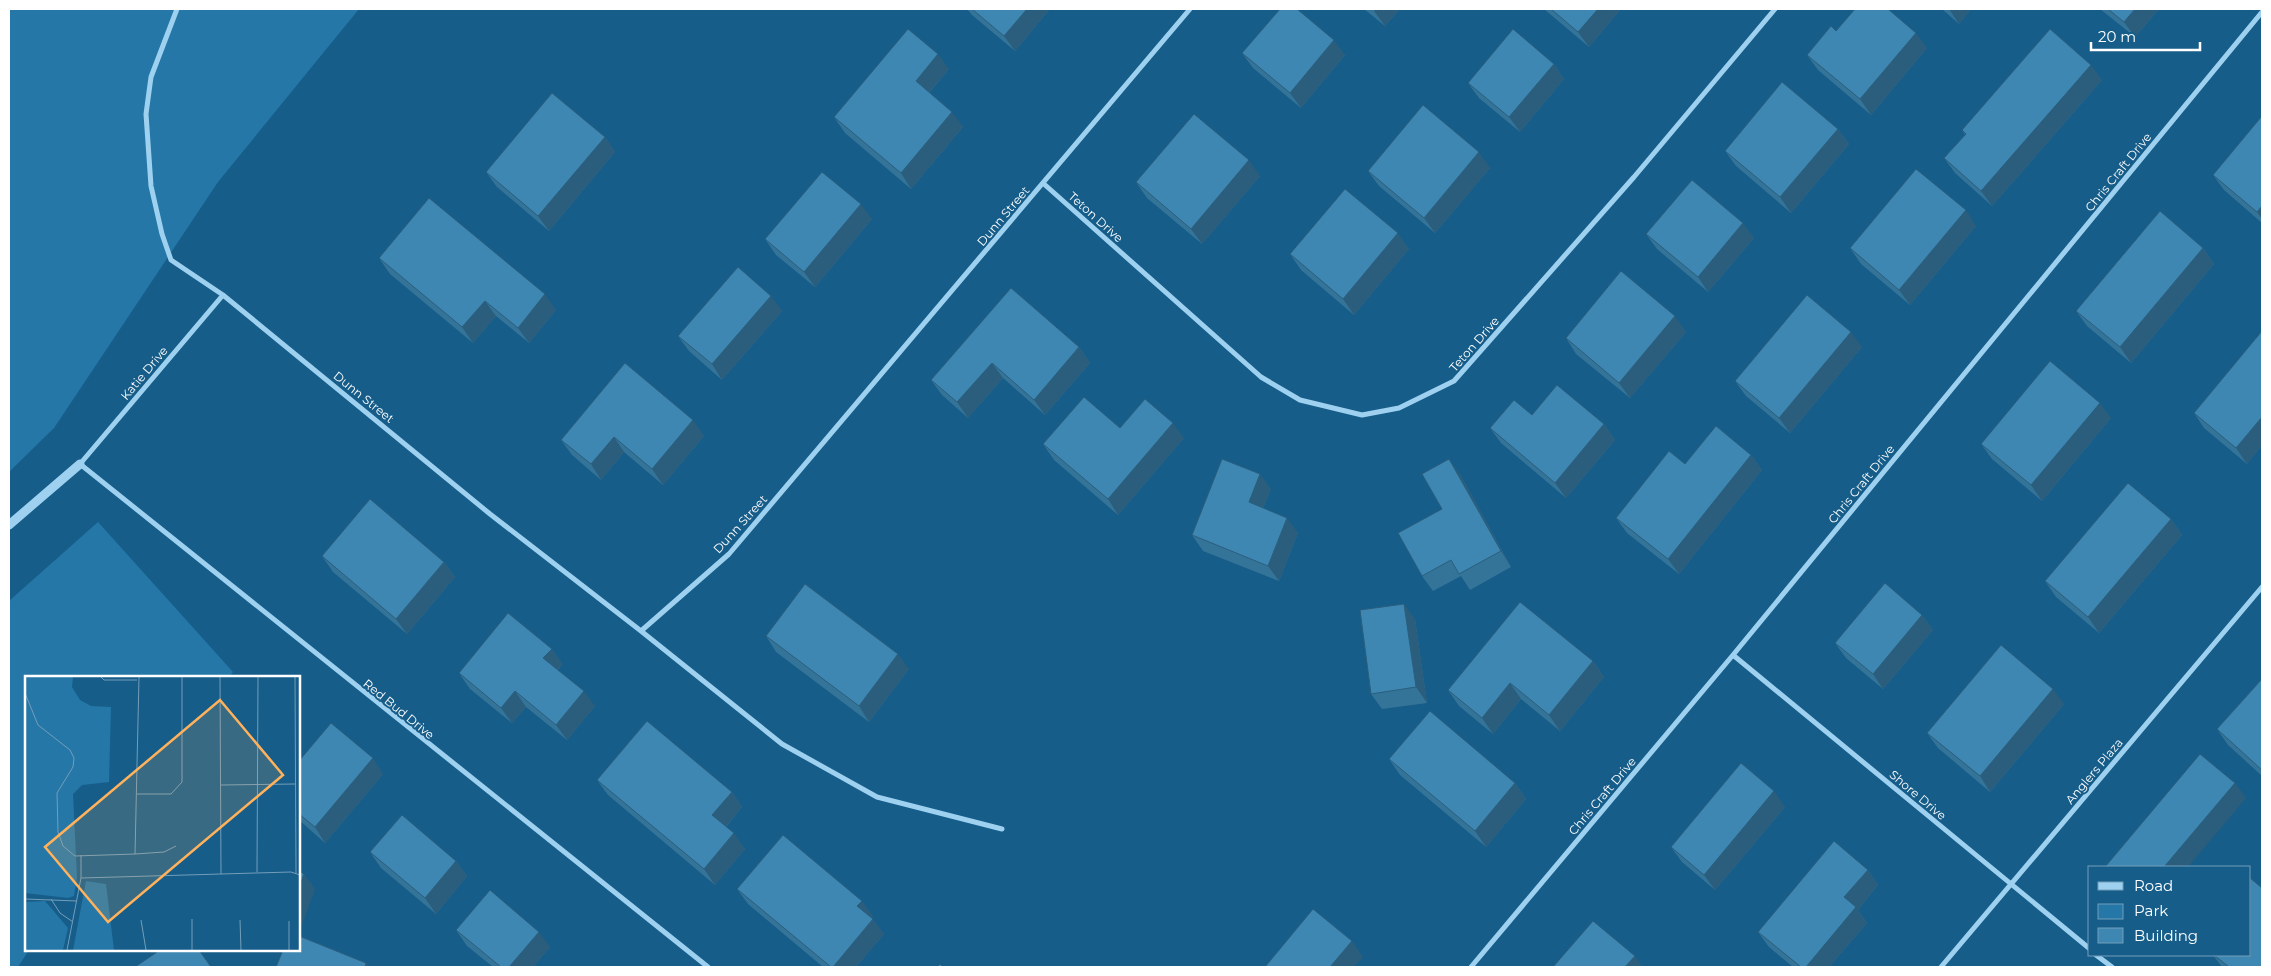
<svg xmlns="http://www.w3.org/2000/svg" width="2271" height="976" font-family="Montserrat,sans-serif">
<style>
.green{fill:#2577a7}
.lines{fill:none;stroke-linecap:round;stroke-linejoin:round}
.minor{stroke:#9ed1ef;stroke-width:5}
.tertiary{stroke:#9ed1ef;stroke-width:9}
.wall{fill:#357499}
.shaded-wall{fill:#2b5e7d}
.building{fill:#3e87b2;stroke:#2b5e7d}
.labels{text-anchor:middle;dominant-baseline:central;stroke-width:4;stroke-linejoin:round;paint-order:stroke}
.street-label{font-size:12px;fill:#fff;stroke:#165d8a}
.inset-road{fill:none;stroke:#739eb9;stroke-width:1}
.view{fill:#ffb25b;fill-opacity:0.15;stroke:#ffb25b;stroke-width:2.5}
.inset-edge{fill:none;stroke:#fff;stroke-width:2.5}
</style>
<rect width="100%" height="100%" fill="#165d8a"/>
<!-- green -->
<path class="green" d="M9,9h350l-141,173 -164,246 -45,44z
M98,522l135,150 -4,5h-203v273h3l-11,17h-9v-366z"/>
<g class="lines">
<!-- minor -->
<path class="minor" d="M177,9l-26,68 -5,37 5,72 11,48 9,26 52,35 267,219 151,117 88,-77 461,-545
M1044,184l217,193 39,23 62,15 37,-7 55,-27 180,-204 141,-168
M223,295l-143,169 628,503
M641,631l141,113 95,53 125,32
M1733,655l357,294
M2096,955l16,12
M1471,967l262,-312 529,-643
M1941,967l321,-380"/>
<!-- tertiary -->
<path class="tertiary" d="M9,525l71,-61"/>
</g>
<!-- wall -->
<path class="wall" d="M967,9h83l-35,42 -43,-36z
M1364,9h36l-15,17z
M1544,9h77l-32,38z
M1942,9h29l-12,15z
M2100,9h59l-24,28z
M1836,31l91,17 -56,67 -53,-45 -11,-15z
M1242,53l103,2 -44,53 -48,-40z
M1554,64l10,15 -44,53 -41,-34 -11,-15z
M949,69l-20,24 34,34 -52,62 -66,-56 -11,-16z
M2102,80l-110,126 -37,-33 -11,-15 21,-23 -3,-5z
M2262,116v107l-38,-33 -11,-15z
M1838,129l11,15 -58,69 -55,-47 -11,-15z
M605,137l10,15 -66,79 -52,-44 -11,-15z
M1490,168l-55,65 -56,-47 -11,-15z
M1260,176l-58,68 -55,-46 -11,-16z
M872,219l-57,68 -39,-32 -11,-16z
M1976,226l-66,79 -49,-41 -11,-16z
M1646,234l108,4 -46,54 -51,-43z
M2203,248l11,16 -83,99 -44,-37 -11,-15z
M1409,249l-55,66 -53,-45 -11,-16z
M379,258l177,52 -27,33 -33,-27 -23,27 -83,-69z
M1011,288l68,59 11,16 -45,52 -42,-37 -35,40 -26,-23 -11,-15z
M782,311l-60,69 -33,-29 -11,-15z
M2262,331v114l-15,19 -43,-36 -10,-15z
M1686,332l-56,66 -54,-44 -10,-16z
M1862,347l-72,86 -44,-37 -11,-15z
M625,363l79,73 -41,49 -39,-33 -23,28 -29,-25 -11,-15z
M1532,415l72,9 11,16 -49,58 -65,-55 -11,-15z
M2111,418l-69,83 -50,-42 -11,-15z
M1120,428l64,10 -66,77 -64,-55 -11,-16z
M1751,455l11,15 -83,104 -52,-41 -11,-15 69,-54z
M1460,474l51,93 -41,23 -9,-14 -28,15 -11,-15 20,-67z
M1271,489l-8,19 35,25 -19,48 -76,-30 -11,-16z
M2171,519l11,16 -83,98 -43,-36 -11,-16z
M322,556l122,6 11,15 -48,57 -74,-62z
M1922,615l11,15 -50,59 -37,-31 -11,-15z
M1415,619l12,84 -45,6 -11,-15z
M766,636l143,33 -40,53 -93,-70z
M552,649l10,15 -4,6 37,36 -28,34 -41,-33 -14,16 -42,-34 -11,-16z
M1593,661l11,16 -44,54 -39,-32 -28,35 -34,-28 -11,-16z
M2262,679v97l-34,-31 -11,-16z
M2064,704l-74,88 -52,-44 -11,-15z
M1389,759l126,24 11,16 -40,48 -86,-72z
M299,761l84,13 -58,69 -26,-23z
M597,780l135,12 10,15 -16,20 19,22 -30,36 -107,-90z
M1785,807l-70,83 -33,-28 -11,-15z
M370,852l86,9 11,15 -31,38 -55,-46z
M1868,870l10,15 -20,25 9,13 -38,44h-36l-24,-20 -11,-15z
M737,889l136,27 -2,2 13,16 -28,33h-33l-75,-63z
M456,930l94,17 -17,20h-40l-26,-21z
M2213,955h37l12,12h-40z"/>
<!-- shaded-wall -->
<path class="shaded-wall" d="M1027,9h23l-35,42 -11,-15z
M1376,9h24l-15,17 -11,-15z
M1598,9h23l-32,38 -11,-15z
M1949,9h22l-12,15z
M2135,9h24l-24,28 -11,-15z
M1916,33l11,15 -56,67 -11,-16z
M1334,40l11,15 -44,53 -11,-15z
M938,54l11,15 -23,27 -10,-15z
M1554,64l10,15 -44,53 -11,-15z
M2091,65l11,15 -110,126 -11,-15z
M952,112l11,15 -52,62 -10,-16z
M1838,129l11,15 -58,69 -11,-16z
M605,137l10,15 -66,79 -11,-15z
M1479,152l11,16 -55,65 -11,-15z
M1249,160l11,16 -58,68 -11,-15z
M861,204l11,15 -57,68 -11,-15z
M2262,206v13l-5,-7z
M1966,210l10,16 -66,79 -11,-15z
M1743,223l11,15 -46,54 -10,-15z
M1398,233l11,16 -55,66 -11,-16z
M2203,248l11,16 -83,99 -11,-16z
M545,294l11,16 -27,33 -11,-15z
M771,296l11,15 -60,69 -10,-16z
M485,301l11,15 -23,27 -11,-16z
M1675,316l11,16 -56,66 -11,-15z
M1851,332l11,15 -72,86 -11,-15z
M1079,347l11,16 -45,52 -11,-15z
M992,363l11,15 -35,40 -11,-16z
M2100,403l11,15 -69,83 -11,-16z
M2262,417v28l-15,19 -11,-16z
M693,420l11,16 -41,49 -11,-16z
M1173,423l11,15 -66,77 -10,-16z
M1604,424l11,16 -49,58 -11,-15z
M614,437l10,15 -23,28 -10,-16z
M1751,455l11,15 -83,104 -11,-15z
M1449,459l11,15 51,93 -10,-16z
M1260,474l11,15 -12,28 -10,-15z
M1287,518l11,15 -19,48 -11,-15z
M2171,519l11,16 -83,98 -11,-16z
M444,562l11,15 -48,57 -11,-15z
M1404,604l11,15 12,84 -11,-16z
M1922,615l11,15 -50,59 -10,-15z
M552,649l10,15 -8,10 -11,-16z
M898,654l11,15 -40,53 -10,-16z
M1593,661l11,16 -44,54 -11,-16z
M1510,683l11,16 -28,35 -11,-16z
M2053,689l11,15 -74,88 -10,-16z
M515,691l11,16 -14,16 -11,-15z
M584,691l11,15 -28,34 -11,-15z
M373,758l10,16 -58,69 -10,-16z
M1515,783l11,16 -40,48 -11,-16z
M2235,783l11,15 -58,69h-24z
M1774,791l11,16 -70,83 -11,-15z
M732,792l10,15 -19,23 -11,-15z
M734,833l11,16 -30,36 -11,-16z
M456,861l11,15 -31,38 -11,-16z
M1868,870l10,15 -20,25 9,13 -38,44h-23l38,-70z
M304,874l11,15 -16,44v-45z
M862,901l11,15 -5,5 -11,-15z
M873,919l11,15 -28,33h-23z
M539,932l11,15 -17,20h-24z
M1352,941l11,16 -9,10h-24z
M1635,956l8,11h-18z
M366,963l4,4h-5z"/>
<!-- building -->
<path class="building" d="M972,9h55l-23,27z
M1280,9h17l37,31 -44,53 -48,-40z
M1551,9h47l-20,23z
M1855,9h33l28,24 -56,66 -53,-44 24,-29 5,5z
M2108,9h27l-11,13z
M908,29l30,25 -22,27 36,31 -51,61 -67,-56z
M1513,29l41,35 -45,53 -41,-34z
M2050,29l41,36 -110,126 -37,-33 22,-24 -4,-4z
M1782,82l56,47 -58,68 -55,-46z
M552,93l53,44 -67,79 -52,-44z
M1423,105l56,47 -55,66 -56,-47z
M1194,114l55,46 -58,69 -55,-47z
M2262,116v90l-5,6 -44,-37z
M1916,169l50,41 -67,80 -49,-42z
M822,172l39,32 -57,68 -39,-33z
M1692,180l51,43 -45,54 -52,-43z
M1345,189l53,44 -55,66 -53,-45z
M429,198l116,96 -27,34 -33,-27 -23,26 -83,-69z
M2160,211l43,37 -83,99 -44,-36z
M738,267l33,29 -59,68 -34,-28z
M1621,271l54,45 -56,67 -53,-45z
M1011,288l68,59 -45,53 -42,-37 -35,39 -26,-22z
M1807,295l44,37 -72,86 -44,-37z
M2262,331v86l-26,31 -42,-35z
M2050,361l50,42 -69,82 -50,-41z
M625,363l68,57 -41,49 -38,-32 -23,27 -30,-24z
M1557,385l47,39 -49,59 -65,-55 24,-28 18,15z
M1084,397l36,31 25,-29 28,24 -65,76 -65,-55z
M1716,426l35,29 -83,104 -52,-41 53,-67 16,13z
M1222,459l38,15 -11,28 38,16 -19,48 -76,-31z
M1449,459l52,92 -42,23 -8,-14 -29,16 -24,-43 44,-24 -20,-35z
M2128,483l43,36 -83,98 -43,-36z
M370,499l74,63 -48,57 -74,-63z
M1885,583l37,32 -49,59 -38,-31z
M805,584l93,70 -39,52 -93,-70z
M1520,602l73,59 -44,54 -39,-32 -28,35 -34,-28z
M1404,604l12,83 -45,7 -11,-84z
M508,613l44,36 -9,9 41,33 -28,34 -41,-34 -14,17 -42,-35z
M2001,645l52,44 -73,87 -53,-43z
M2262,679v91l-45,-41z
M1430,711l85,72 -40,48 -86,-72z
M647,721l85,71 -20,23 22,18 -30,36 -107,-89z
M331,723l42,35 -58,69 -16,-13v-53z
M2200,754l35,29 -71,84h-59z
M1741,763l33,28 -70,84 -33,-28z
M402,815l54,46 -31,37 -55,-46z
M783,835l79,66 -5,5 16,13 -40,48h-2l-94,-78z
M1834,841l34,29 -24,27 12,10 -50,60h-5l-43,-35z
M299,871l5,3 -5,14z
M2250,878l12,10v79h-33l-15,-12h36z
M490,890l49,42 -30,35h-8l-45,-37z
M1313,909l39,32 -22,26h-65z
M1593,921l42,35 -10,11h-72z
M299,936l67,27 -1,4h-89l7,-17h16z
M160,950h39l12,17h-76z
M940,964l3,3h-6z"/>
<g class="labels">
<!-- street labels -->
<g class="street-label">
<text transform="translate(2118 172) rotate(-51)">Chris Craft Drive</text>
<text transform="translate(1003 216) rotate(-50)">Dunn Street</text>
<text transform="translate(1096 217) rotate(42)">Teton Drive</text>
<text transform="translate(1474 344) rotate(-49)">Teton Drive</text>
<text transform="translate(144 373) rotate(-50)">Katie Drive</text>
<text transform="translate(364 397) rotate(39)">Dunn Street</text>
<text transform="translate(1861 484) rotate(-51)">Chris Craft Drive</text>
<text transform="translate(740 524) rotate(-48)">Dunn Street</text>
<text transform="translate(399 709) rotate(39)">Red Bud Drive</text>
<text transform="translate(2094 771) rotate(-50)">Anglers Plaza</text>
<text transform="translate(1918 795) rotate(40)">Shore Drive</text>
<text transform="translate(1602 796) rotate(-50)">Chris Craft Drive</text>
</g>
</g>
<!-- overview -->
<g transform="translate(25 676)">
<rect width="275" height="275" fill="#165d8a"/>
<path d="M0,1h48l-1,10 8,13 11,6 20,1 -2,75 -27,3 -9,9 4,83 -3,19 -6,2 -43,-5zM61,205l20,3 8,66h-41zM20,225l23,27 -5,22h-38v-48z" fill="#2577a7"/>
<path class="inset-road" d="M76,1l3,3h33M195,1l1,197M270,1l1,196M0,17l13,32 32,25 4,8 -1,9 -16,26 1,39 5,14 12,10 60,-2 4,-177M196,109l74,-1M112,118h34l11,-12v-105M110,178l29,-2 12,-6M232,196l1,-195M56,202l210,-6 9,3M0,223l52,2M26,223l9,14 13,9M116,244l5,30M215,244l1,30M264,245v29M42,274l14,-72v-23M167,274v-31"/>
<path class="view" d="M195,24l63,75 -175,147 -63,-75z"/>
<rect width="275" height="275" class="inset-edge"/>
</g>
<!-- border -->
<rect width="2271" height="976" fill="none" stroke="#ffffff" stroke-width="20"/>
<!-- legend -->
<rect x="2088" y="866" width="162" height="90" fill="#165d8a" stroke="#739eb9"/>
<rect x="2098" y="882" width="25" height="8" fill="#9ed1ef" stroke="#739eb9"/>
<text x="2134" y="891" font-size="15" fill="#ffffff">Road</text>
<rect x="2098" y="904" width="25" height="15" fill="#2577a7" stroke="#739eb9"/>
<text x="2134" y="916" font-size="15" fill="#ffffff">Park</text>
<rect x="2098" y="928" width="25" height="15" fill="#3e87b2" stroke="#739eb9"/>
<text x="2134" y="941" font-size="15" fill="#ffffff">Building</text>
<!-- scale -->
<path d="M2091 42v8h109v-8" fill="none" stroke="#ffffff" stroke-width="2.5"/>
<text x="2098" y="42" font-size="15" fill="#ffffff" stroke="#165d8a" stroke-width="4" paint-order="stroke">20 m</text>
</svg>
